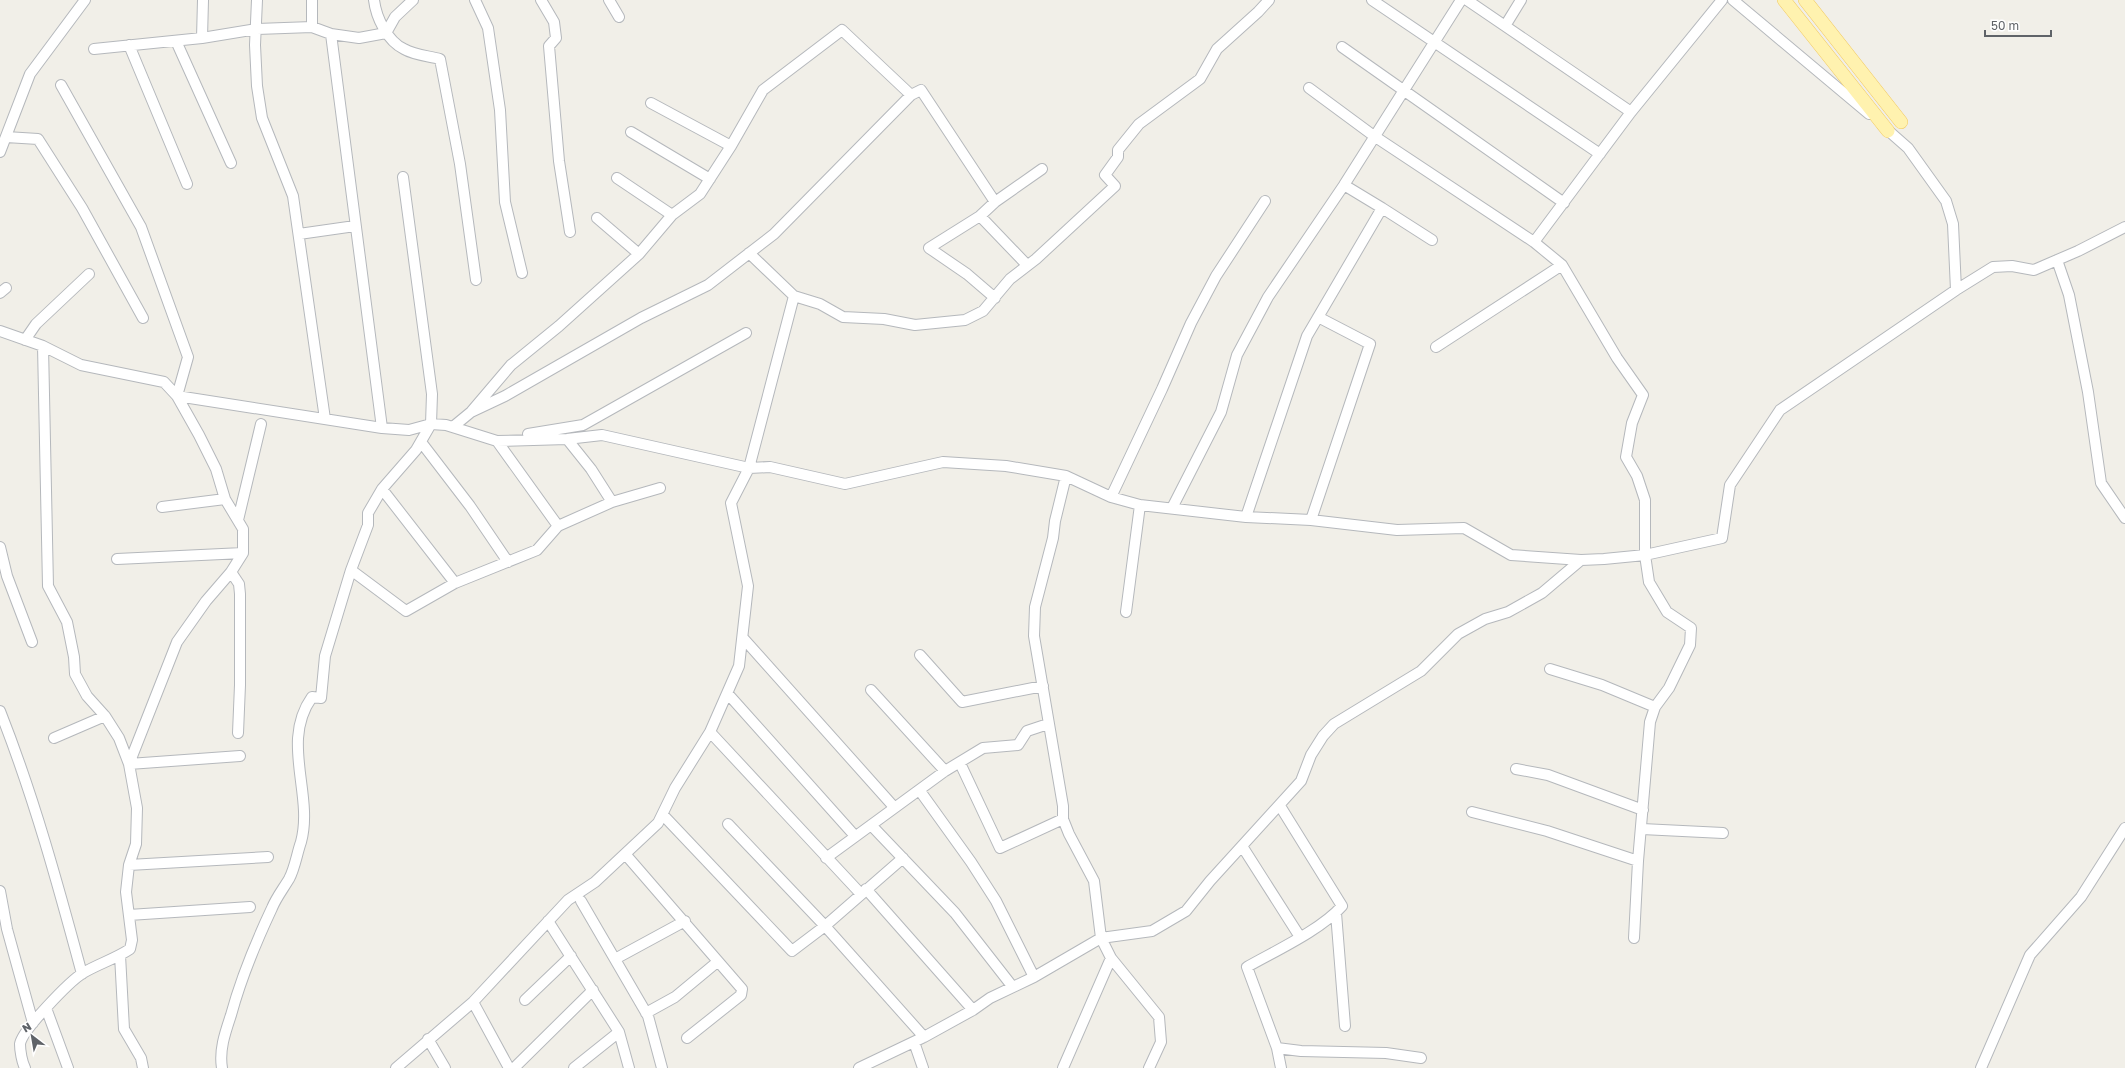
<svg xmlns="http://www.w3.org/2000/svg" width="2125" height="1068" font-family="'Golos Text',sans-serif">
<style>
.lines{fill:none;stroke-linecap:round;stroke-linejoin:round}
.minor-casing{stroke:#b5b8bc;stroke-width:12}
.major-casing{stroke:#f2c960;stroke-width:14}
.minor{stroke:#fff;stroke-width:10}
.major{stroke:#fff2af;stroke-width:13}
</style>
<rect width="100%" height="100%" fill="#f1efe8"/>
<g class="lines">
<defs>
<path id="minor" d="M257,0l-2,45 2,41 5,32 31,78 32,223
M312,0v27
M374,0c2,17 13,41 30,49 10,6 25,7 36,10l20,105 16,116
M475,0l13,28 12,82 5,92 17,71
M541,0l13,22 2,16 -7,8 10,115 11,71
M609,0l10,17
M1372,0l228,154
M1467,0l164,112
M1733,0l136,114
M1505,26l16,-26
M331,34l51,394
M202,38l1,-38
M176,41l55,122
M129,45l58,139
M1342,47l222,156
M94,49l108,-11 55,-9 55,-2 19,7 28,4 27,-5 9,-16 18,-17
M61,85l80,142 47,130 -11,39 22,39 17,34 9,30 18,30v24l-12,19 -25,29 -29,41 -48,122
M1309,88l65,48 160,106 28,23 55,93 26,37 -11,28 -6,34 11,19 8,24v55l4,27 18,30 24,16 -1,17 -21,43 -14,19 -5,15 -12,139 -4,77
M651,103l80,43
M1883,126l25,22 38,53 7,23 3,66
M631,132l79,47
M6,137l32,2 44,69 61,110
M0,152l30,-78 55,-74
M617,178l55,37
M1382,208l50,32
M980,216l47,49
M597,218l42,36
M299,234l56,-8
M1534,242l97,-130 91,-112
M749,253l45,43 26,8 23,13 41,2 31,6 50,-5 18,-9 27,-32 26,-20 79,-73 -10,-11 13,-18v-7l21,-26 61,-45 17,-30 41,-37 11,-12
M2057,260l12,35 19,97 13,91 24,35
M0,293l6,-5
M995,298l-28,-24 -38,-26 51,-32 15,-14 47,-33
M0,331l43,15 38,19 83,17 13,14 205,32 27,2 22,-6 15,1 51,16 70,-2 35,-4 147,33 21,-1 75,17 98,-22 63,4 60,10 45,21 29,8 106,12 65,3 86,10 67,-2 47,27 70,5 23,-1 41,-4 77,-17 8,-53 50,-75 176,-120 37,-23 19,-1 22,4 44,-19 47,-24
M25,340l11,-16 53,-50
M1436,347l126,-82
M471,412l34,-16 136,-78 67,-33 66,-51 137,-139 10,-5 74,112
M454,426l17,-14 40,-47 48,-39 80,-72 33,-39 28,-21 31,-48 32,-56 79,-60 69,65
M528,434l55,-9 163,-92
M567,439l24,30 21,33
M497,441l61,85
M421,442l49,64 38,56
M1066,476l-11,45 -2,17 -18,69 -1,29 29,170v13l6,15 25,47 7,57 10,20 48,59 2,25 -12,26
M382,489l73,94
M1111,497l51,-108 29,-66 25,-47 49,-75
M162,507l63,-8
M1172,508l49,-96 16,-57 31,-58 76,-112 117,-185
M1246,517l61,-181 75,-128 -38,-23
M238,520l23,-96
M1311,520l59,-176 -52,-27
M0,547l7,29 25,66
M117,559l126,-6
M351,570l55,41 49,-28 82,-33 21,-24 54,-24 48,-14
M231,572l8,12 1,10v91l-2,48
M1126,612l14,-107
M743,638l151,169
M920,655l42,47 81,-16
M1550,669l52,16 53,22
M871,690l74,81
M728,694l127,142
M0,711c34,86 58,174 82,263
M710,732l150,161
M54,738l51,-22
M960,763l40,85 63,-29
M129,764l111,-8
M1516,769l32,6 95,35
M920,791l51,71 25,39 38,76
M1280,806l62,100c-21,24 -67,45 -95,61l30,81 4,20
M1472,812l75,19 91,30
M663,815l129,136 33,-25 78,-68
M728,824l97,102 99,111
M871,825l84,88 57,73
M1642,829l81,4
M1242,846l58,91
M626,855l116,134 -1,6 -54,43
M826,858l119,-87 38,-23 35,-3 9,-14 21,-7
M129,865l139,-8
M866,889l107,121
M0,891l7,38 26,94
M581,901l67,115 14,52
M1336,913l9,113
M129,915l121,-8
M548,921l71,111 10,36
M120,955l4,74 17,29 2,10
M615,959l70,-38
M525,1000l46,-44
M473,1002l36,66
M46,1008l22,60
M646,1013l29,-16 41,-34
M428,1039l17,29
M914,1042l9,26
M1277,1048l24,3 85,2 35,5
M25,1068c-3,-6 -5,-17 -5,-24 2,-14 50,-63 63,-71 15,-9 32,-14 47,-24l2,-9 -6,-48 3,-27 7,-21 1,-36 -8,-44 -10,-26 -14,-22 -18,-20 -12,-22 -1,-17 -7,-35 -19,-36 -5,-240
M222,1068c-3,-18 3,-35 9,-53 10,-37 25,-73 41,-107 4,-10 11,-19 17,-29 6,-11 8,-26 12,-37 13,-48 -21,-100 11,-145l9,1 4,-42 26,-86 17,-45v-12l14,-24 34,-39 15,-26 1,-30 -29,-217
M396,1068l77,-66 95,-102 27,-18 63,-59 17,-35 35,-56 29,-66 9,-80 -17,-83 18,-35 45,-172
M514,1068l79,-78
M574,1068l45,-36
M859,1068l65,-31 49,-27 17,-12 44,-21 67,-39 51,-7 34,-20 24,-30 91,-100 10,-26 12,-19 11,-12 87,-53 37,-37 27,-15 23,-7 34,-19 39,-33
M1063,1068l48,-110
M1981,1068l49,-113 51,-58 44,-69"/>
<path id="major" d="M1784,0l104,131
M1805,0l96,122"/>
</defs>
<!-- minor casing -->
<use href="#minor" class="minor-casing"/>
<!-- major casing -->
<use href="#major" class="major-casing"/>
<!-- minor -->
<use href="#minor" class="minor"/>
<!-- major -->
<use href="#major" class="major"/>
</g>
<!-- north arrow -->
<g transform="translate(32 1036) rotate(329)" stroke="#ffffff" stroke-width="3" paint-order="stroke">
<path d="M0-3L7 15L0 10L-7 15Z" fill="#5f6368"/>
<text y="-6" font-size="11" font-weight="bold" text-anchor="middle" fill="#5f6368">N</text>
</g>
<!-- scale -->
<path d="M1985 30v6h66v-6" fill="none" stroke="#5f6368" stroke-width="2"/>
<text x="1991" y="30" font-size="12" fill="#5f6368" stroke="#ffffff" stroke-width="3" paint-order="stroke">50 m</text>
</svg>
